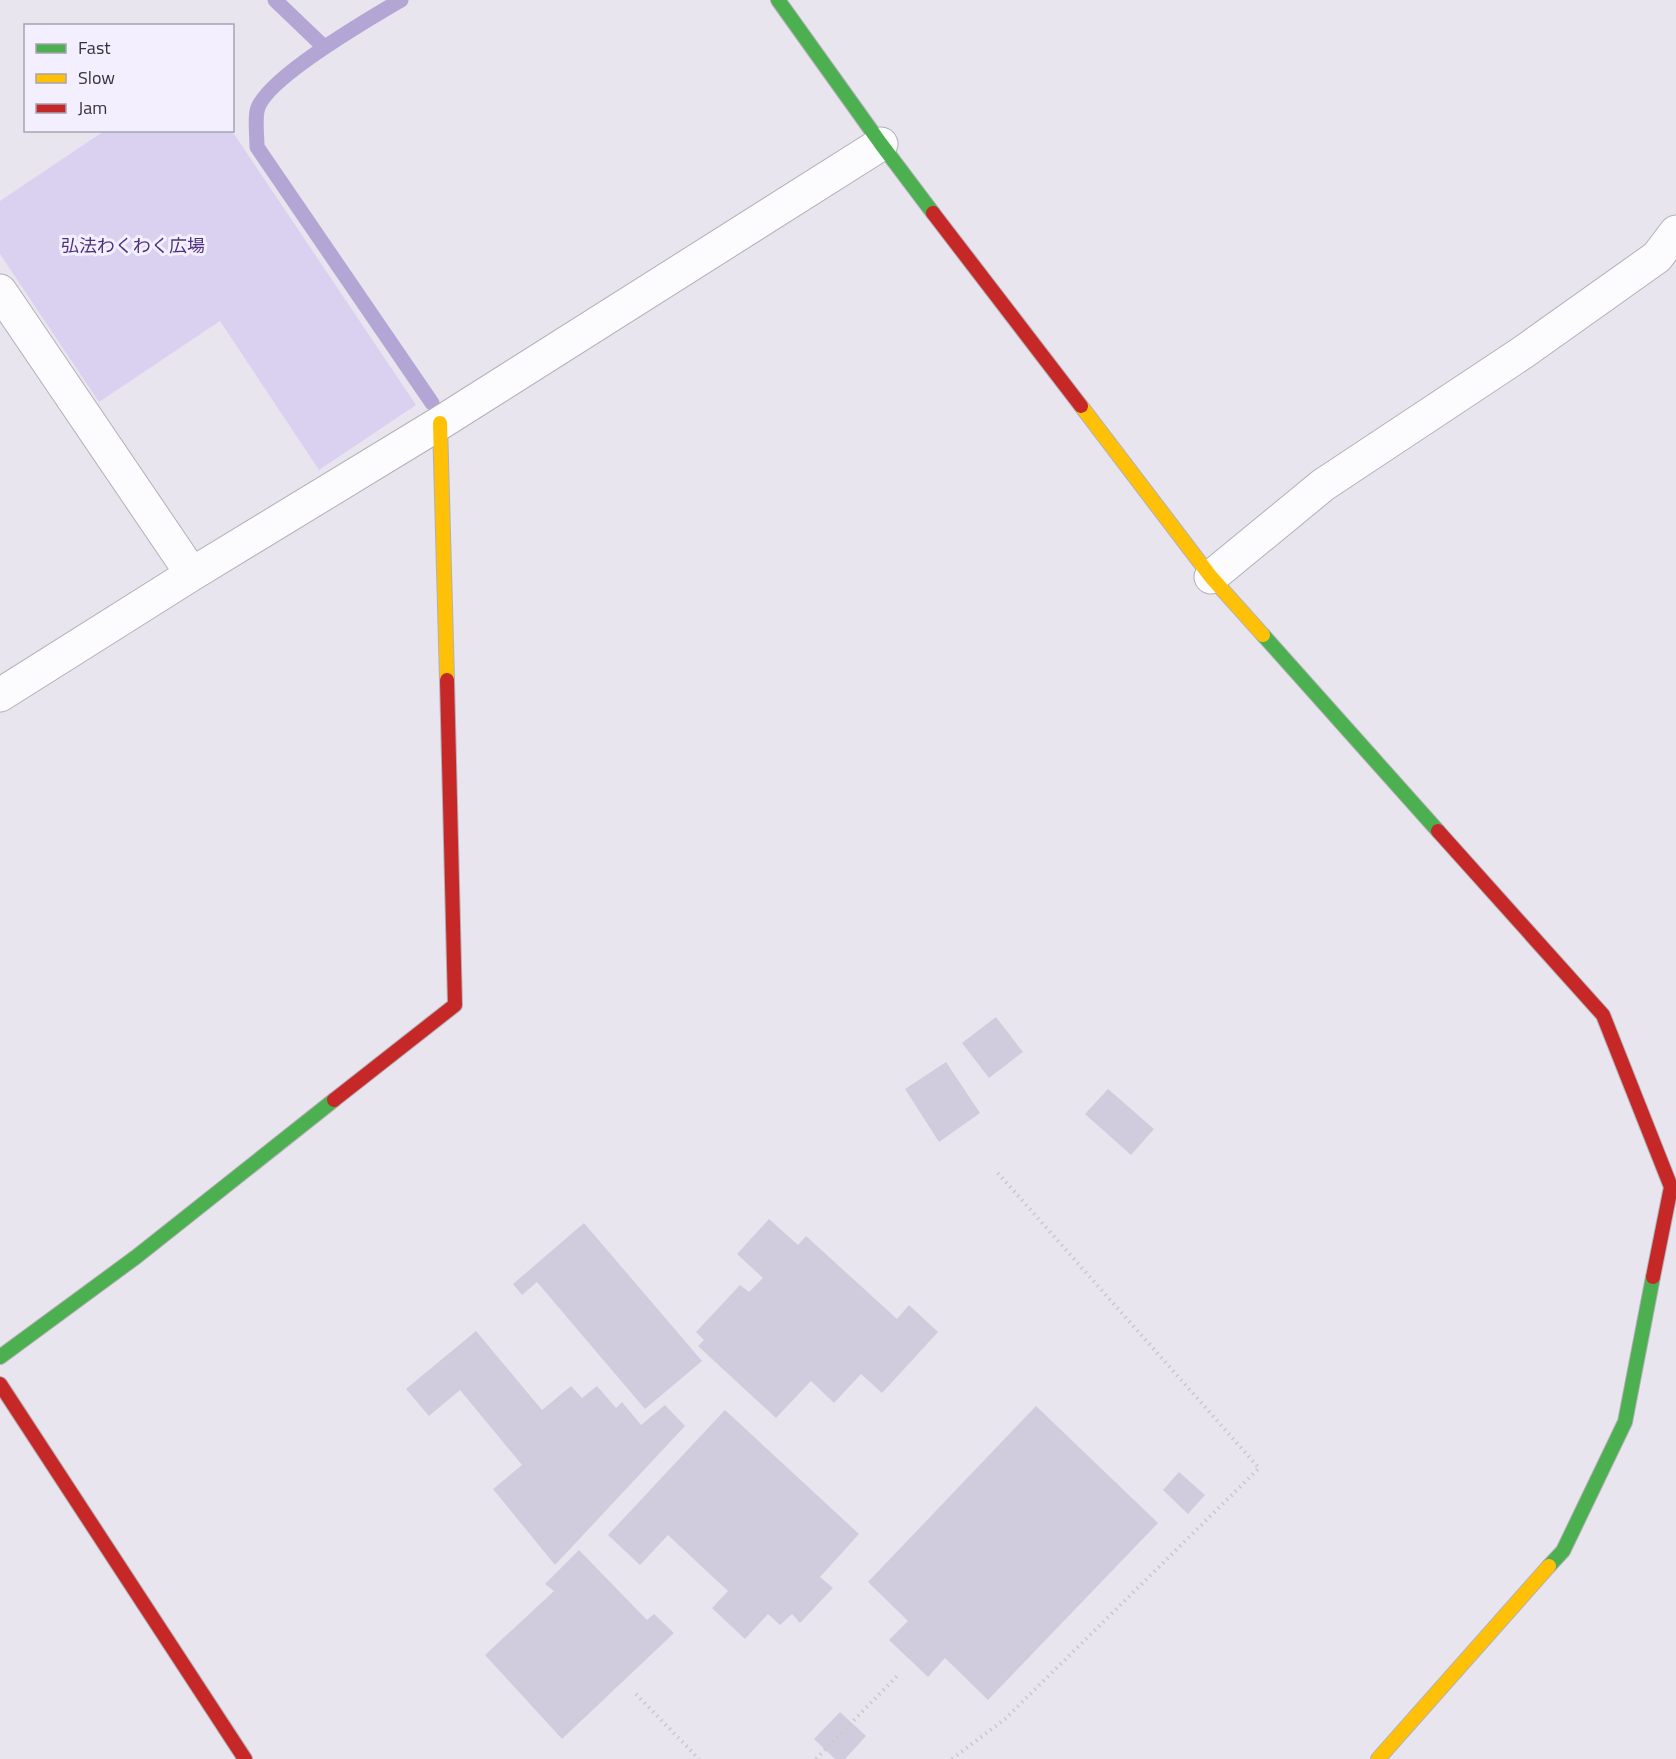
<svg xmlns="http://www.w3.org/2000/svg" width="1676" height="1759" font-family="'Titillium Web','Noto Sans JP',sans-serif">
<style>
.green{fill:#dad1f1}
.lines{fill:none;stroke-linecap:round;stroke-linejoin:round}
.stream{stroke:#b4a6d4;stroke-width:15}
.building{fill:#d1ccdd}
.street-casing{stroke:#b2b0b7;stroke-width:35}
.fast-casing{stroke:#b2b0b7;stroke-width:16}
.slow-casing{stroke:#b2b0b7;stroke-width:16}
.jam-casing{stroke:#b2b0b7;stroke-width:16}
.path{stroke:#cac8cc;stroke-width:4;stroke-dasharray:1.5 4.5;stroke-linecap:butt}
.street{stroke:#fcfbfd;stroke-width:33}
.fast{stroke:#4caf50;stroke-width:14}
.slow{stroke:#ffc107;stroke-width:14}
.jam{stroke:#c62828;stroke-width:14}
.labels{text-anchor:middle;dominant-baseline:central;stroke-width:6;stroke-linejoin:round;paint-order:stroke}
.park-label{font-size:18px;fill:#4e327d;stroke:#f3effe}
</style>
<rect width="100%" height="100%" fill="#e8e5ef"/>
<!-- green -->
<path class="green" d="M104,131h128l184,274 -97,65 -99,-149 -121,81 -99,-148v-53z"/>
<g class="lines">
<!-- stream -->
<path class="stream" d="M275,0l48,46
M401,0c-29,17 -138,80 -144,111 -2,11 0,25 0,36l175,256"/>
</g>
<!-- building -->
<path class="building" d="M996,1017l27,35 -34,26 -27,-35z
M946,1062l34,51 -41,29 -34,-53z
M1108,1089l46,40 -23,26 -46,-41z
M769,1219l29,26 8,-9 91,83 12,-14 29,27 -56,61 -21,-19 -27,29 -23,-22 -35,37 -78,-72 6,-6 -8,-8 44,-47 9,7 14,-14 -26,-24z
M584,1223l118,138 -57,48 -108,-127 -15,13 -9,-11z
M476,1331l66,79 29,-24 11,12 15,-12 19,22 6,-6 19,23 24,-20 20,21 -130,139 -62,-76 29,-24 -62,-75 -31,26 -23,-27z
M1036,1406l122,117 -170,177 -43,-42 -17,19 -39,-37 19,-19 -40,-39z
M725,1410l134,124 -39,43 13,11 -33,35 -8,-9 -12,11 -12,-11 -23,25 -33,-31 16,-17 -60,-56 -28,30 -32,-30z
M1179,1472l26,23 -17,19 -25,-24z
M579,1550l68,70 7,-6 20,19 -112,106 -77,-84 69,-64 -9,-7z
M840,1712l26,24 -21,23h-10l-21,-20z"/>
<g class="lines">
<defs>
<path id="street" d="M0,291l192,283
M1211,577l112,-92 199,-132 135,-96 19,-25
M0,695l192,-121 248,-151 441,-279"/>
<path id="fast" d="M778,0l103,144 52,69
M1263,635l175,196
M0,1357l136,-100 198,-157
M1549,1566l14,-15 62,-129 28,-145"/>
<path id="slow" d="M1081,406l130,171 52,58
M440,423l7,257
M1378,1759l171,-193"/>
<path id="jam" d="M933,213l148,193
M1438,831l165,184 68,172 -18,90
M334,1100l121,-95 -8,-325
M0,1384l245,375"/>
</defs>
<!-- street casing -->
<use href="#street" class="street-casing"/>
<!-- fast casing -->
<use href="#fast" class="fast-casing"/>
<!-- slow casing -->
<use href="#slow" class="slow-casing"/>
<!-- jam casing -->
<use href="#jam" class="jam-casing"/>
<!-- path -->
<path class="path" d="M636,1694l63,65
M816,1759l81,-83
M952,1759l53,-40 254,-251 -262,-296"/>
<!-- street -->
<use href="#street" class="street"/>
<!-- fast -->
<use href="#fast" class="fast"/>
<!-- slow -->
<use href="#slow" class="slow"/>
<!-- jam -->
<use href="#jam" class="jam"/>
</g>
<g class="labels">
<!-- park labels -->
<g class="park-label">
<text x="133" y="245">弘法わくわく広場</text>
</g>
</g>
<!-- legend -->
<rect x="24" y="24" width="210" height="108" fill="#f3effe" stroke="#a7a4b0" stroke-width="1.5"/>
<rect x="36" y="44" width="30" height="9" fill="#4caf50" stroke="#a7a4b0" stroke-width="1.5"/>
<text x="78" y="54" font-size="18" fill="#35333a">Fast</text>
<rect x="36" y="74" width="30" height="9" fill="#ffc107" stroke="#a7a4b0" stroke-width="1.5"/>
<text x="78" y="84" font-size="18" fill="#35333a">Slow</text>
<rect x="36" y="104" width="30" height="9" fill="#c62828" stroke="#a7a4b0" stroke-width="1.5"/>
<text x="78" y="114" font-size="18" fill="#35333a">Jam</text>
</svg>
